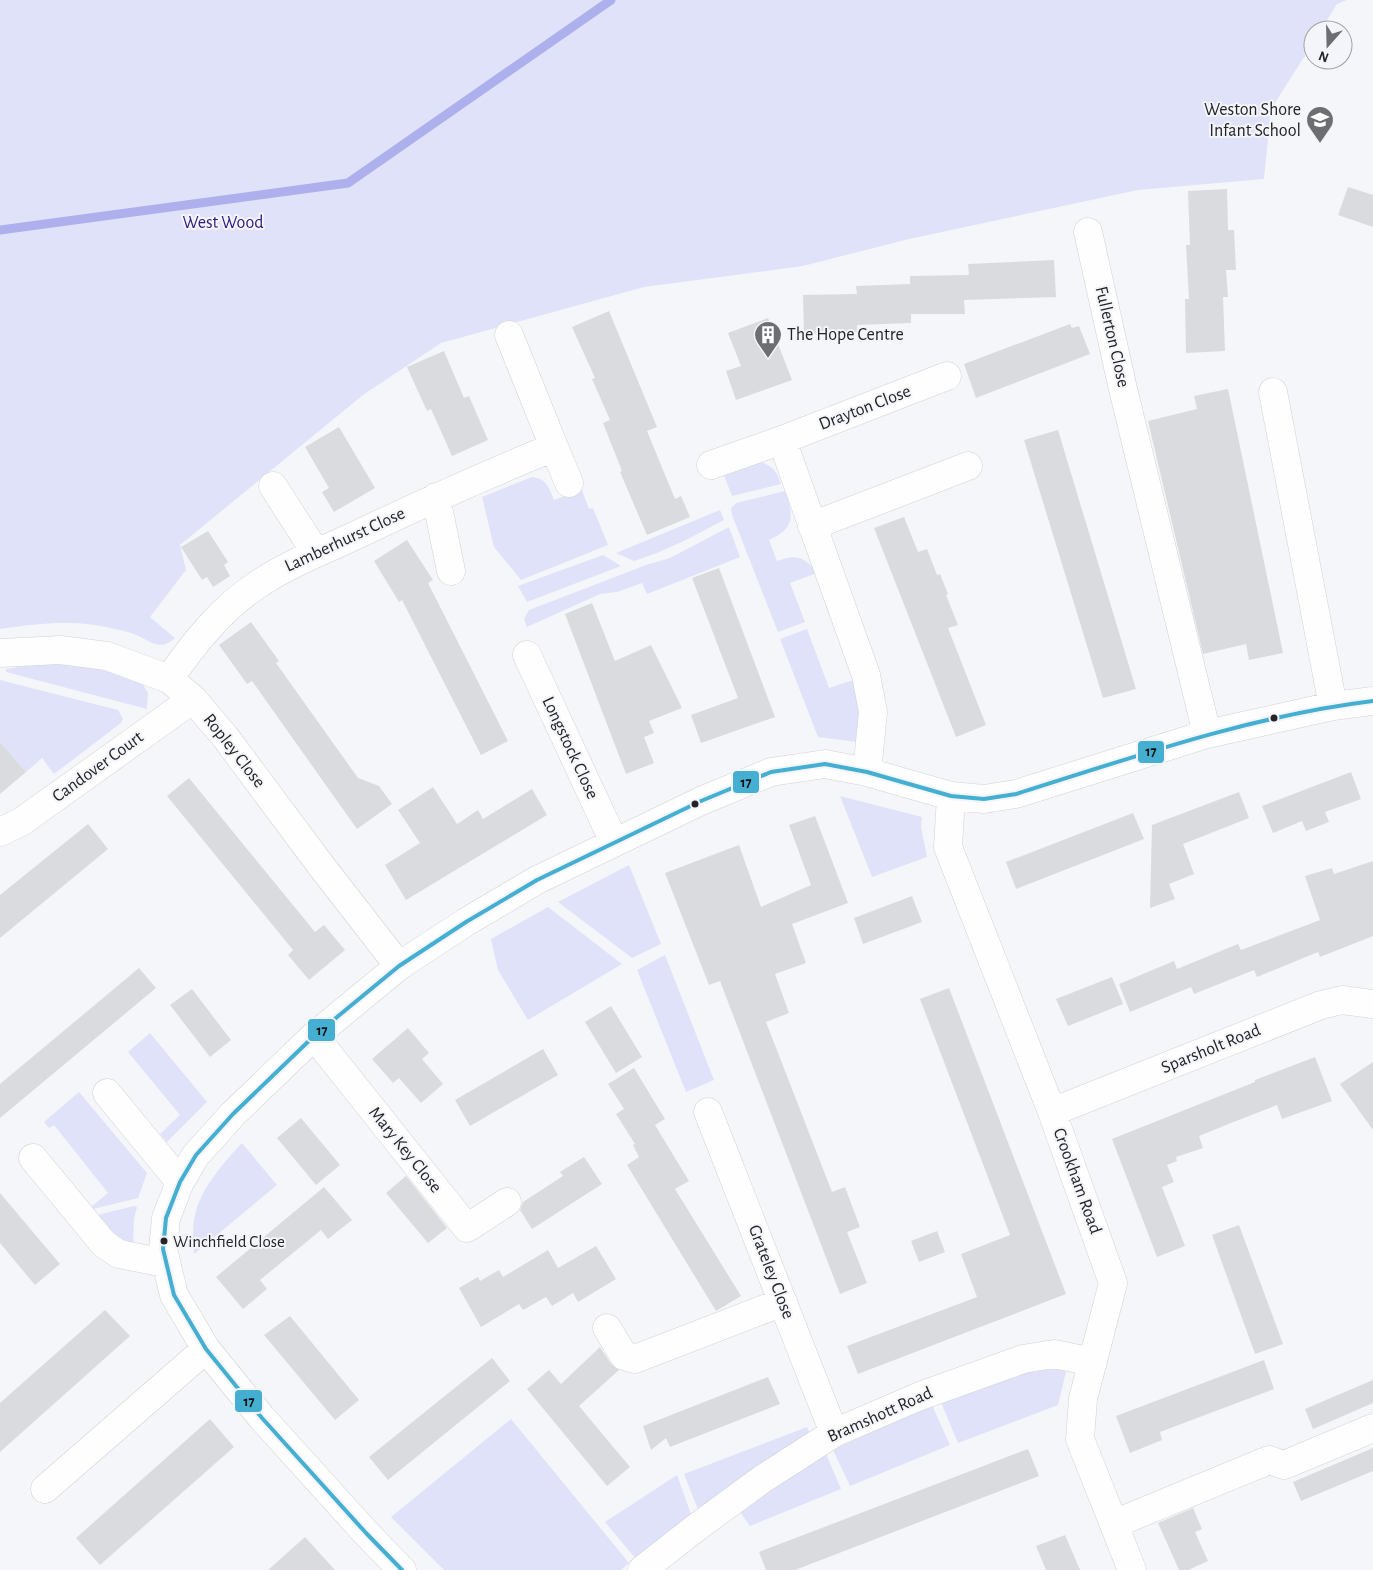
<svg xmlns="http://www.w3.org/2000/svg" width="1373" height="1570" font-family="'Alegreya Sans',sans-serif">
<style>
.green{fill:#e0e2f9}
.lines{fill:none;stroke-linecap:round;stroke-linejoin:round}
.stream{stroke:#aeafed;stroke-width:9}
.building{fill:#dadbde}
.minor-casing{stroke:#d1d2d5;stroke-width:29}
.minor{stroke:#fefefe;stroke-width:28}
.bus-1-casing{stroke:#f4f5fb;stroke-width:8}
.bus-1{stroke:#44afd1;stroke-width:4}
.bus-dot{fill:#242427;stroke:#f4f5fb;stroke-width:2}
.labels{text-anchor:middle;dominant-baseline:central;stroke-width:4;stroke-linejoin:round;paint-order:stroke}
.bus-label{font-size:17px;fill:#242427;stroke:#f4f5fb;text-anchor:start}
.poi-label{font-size:18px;fill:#242427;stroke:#f4f5fb;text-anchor:end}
.park-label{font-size:18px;fill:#2e1b7f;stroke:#f4f5fb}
.street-label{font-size:18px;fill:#242427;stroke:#f4f5fb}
.line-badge{stroke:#f4f5fb;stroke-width:2}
.pale-badge-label{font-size:14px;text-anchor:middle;font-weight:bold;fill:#111}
</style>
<rect width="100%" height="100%" fill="#f5f6fa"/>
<!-- green -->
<path class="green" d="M0,0h1347l-10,4 -16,26h-8v13l-42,66 -7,70 -126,11 -229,49 -106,27 -159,21 -203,56 -78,52 -183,150 6,25 -36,47 25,21c-16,14 -24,3 -41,-4 -5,-2 -10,-3 -15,-4 -43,-11 -76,-7 -119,-1z
M759,461c14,5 18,10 22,23l-49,12 -9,-23z
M532,477c15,2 17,11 22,23l28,-10 7,19 4,-1 15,37 -87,35 -27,-33 -12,-50z
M785,491c9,25 10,37 -16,49l8,21c19,-7 27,-5 40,12l-27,10 15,39 -27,10 -46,-117 -1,-7 5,-5z
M720,510l4,10 -38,20 -29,13 -23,8 -18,-8z
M729,527l11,30 -93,37 -5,-11 -25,9 -17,2 -73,33 -3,-8 5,-9 117,-45 24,-7z
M603,555l18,11 -94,36 -9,-16z
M807,629l22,59 27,-9 5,16 -4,47 -39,-5 -38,-98z
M46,663l62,4 33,14 7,12 -1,16 -141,-37v-3z
M0,680l118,30 5,9 -2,4 -67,51 -12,-16 -16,14 -26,-30z
M840,796l82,21 -1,10 6,30 -55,20z
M629,865l32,79 -29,14 -74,-56z
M548,907l74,57 -94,56 -30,-50 -7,-31z
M665,955l49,125 -28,12 -49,-122z
M150,1033l57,69 -40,40 -7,-8 20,-19 -52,-63z
M79,1092l68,81 -9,25 -45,11 -2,-2 17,-14 -54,-68 -5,3 -5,-6z
M242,1143l35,42 -83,69c-1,-14 -2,-29 2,-43 7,-25 29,-50 46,-68z
M134,1206l3,1 -3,12 -1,25c-16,-4 -25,-17 -36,-29z
M1057,1366l9,6 -8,33 -100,38 -18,-43 79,-29z
M931,1403l19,42 -100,41 -17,-36z
M511,1419l118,144 -8,7h-177l-53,-53z
M807,1427l5,10 -113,75 -15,-38z
M826,1454l15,35 -91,37 -12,-17z
M677,1475l15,42 -56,42 -31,-37z"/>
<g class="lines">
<!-- stream -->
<path class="stream" d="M0,230l348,-47 263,-183"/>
</g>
<!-- building -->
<path class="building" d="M1348,187l25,8v32l-35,-12z
M1227,189l1,41h6l2,40h-10l2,27h-5l2,54 -39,2 -1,-54h4l-3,-54h4l-2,-54z
M1054,260l2,37 -92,3 1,14h-54v9l-54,2v7l-53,2 -1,-39 54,-1 -1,-8 54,-2v-8l59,-1 -1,-11z
M609,311l48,116 -10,4 28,68 6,-3 9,21 -43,18 -27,-63 2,-1 -19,-48 7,-3 -18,-41 3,-1 -23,-51z
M768,318l24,62 -56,20 -10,-29 15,-5 -13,-33z
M1070,324l2,4 7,-2 11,28 -114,44 -12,-34z
M444,351l20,47 5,-2 19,44 -36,16 -21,-47 -4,2 -20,-44z
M1228,389l55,264 -34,7 -3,-16 -43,10 -55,-233 49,-12 -3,-13z
M339,427l36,61 -41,24 -12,-20 7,-4 -24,-41z
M1058,430l78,259 -33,9 -79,-258z
M904,517l14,35 9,-3 10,26 3,-1 8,20 -2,1 12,30 -10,3 38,97 -30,12 -82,-209z
M208,531l20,31 -4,3 6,11 -17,11 -6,-10 -5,3 -21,-33z
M407,540l26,40 -5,3 80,158 -27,14 -79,-155 -3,2 -25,-41z
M719,568l56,149 -74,26 -10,-28 47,-17 -46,-120z
M592,603l23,58 36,-16 31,63 -33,13 5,12 -10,4 10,26 -28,11 -61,-160z
M251,622l28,39 -3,2 82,115 21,8 13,18 -35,25 -105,-148 -5,3 -28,-39z
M0,742l26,30 -26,22z
M1351,772l10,27 -36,13 4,10 -23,9 -4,-10 -29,12 -11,-27z
M189,778l126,154 9,-7 21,25 -36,30 -21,-25 5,-5 -126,-154z
M433,787l24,37 21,-14 5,9 49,-30 15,26 -141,85 -21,-35 35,-22 -22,-33z
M1239,792l10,26 -66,26 11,30 -25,10 6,15 -25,9 2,-83z
M1133,813l11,26 -128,50 -10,-27z
M815,816l33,87 -56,21 14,39 -31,11 14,39 -23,9 66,170 13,-5 15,40 -13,5 20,51 -27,11 -120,-313 -11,4 -44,-112 74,-28 22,62 50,-22 -22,-60z
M88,824l20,25 -108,89v-43z
M1373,861v75l-53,21 -2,-5 -61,25 -3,-7 -60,24 -3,-7 -61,25 -11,-28 55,-23 3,8 61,-25 3,6 79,-30 -15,-44 27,-8 2,6z
M912,896l10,26 -59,22 -9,-26z
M139,968l17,20 -156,130v-34z
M1112,977l11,27 -55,22 -12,-27z
M949,988l117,306 -208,80 -11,-28 130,-49 -16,-43 49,-19 -90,-236z
M192,989l39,51 -21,17 -40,-52z
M611,1006l31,51 -26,16 -31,-51z
M408,1028l21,25 -7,6 21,25 -22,19 -22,-25 -6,5 -21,-24z
M543,1049l15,26 -88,51 -15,-26z
M1315,1057l17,44 -50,18 -5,-14 -46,18 -32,13 4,12 -27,9 1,4 -10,4 7,17 -12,5 23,59 -28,11 -45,-118 143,-57v-2z
M1373,1062v68l-33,-46z
M634,1068l31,51 -10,6 34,56 -14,8 66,107 -25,15 -89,-146 12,-8 -6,-12 2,-1 -19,-30 8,-5 -16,-25z
M301,1118l39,47 -24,20 -39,-47z
M584,1157l18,27 -70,45 -12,-19 3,-8 40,-26 -3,-4z
M406,1176l41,52 -19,15 -42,-50z
M324,1187l28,33 -24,19 -7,-9 -61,50 7,9 -24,20 -27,-32z
M0,1193l60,71 -25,21 -35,-42z
M1239,1225l44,119 -28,10 -43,-119z
M937,1231l8,21 -26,10 -8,-21z
M596,1246l20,33 -38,23 -5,-9 -21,13 -6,-9 -23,13 -4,-6 -38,23 -22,-39 19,-11 2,4 19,-11 4,7 45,-27 10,18z
M105,1310l25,26 -130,116v-49z
M290,1316l69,84 -24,20 -71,-85z
M600,1347l11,17 8,6 -40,36 51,61 -23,19 -80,-97 22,-19 12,14z
M492,1358l18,23 -122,99 -19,-23z
M1264,1360l10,29 -114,43 2,8 -32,13 -14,-37z
M768,1377l12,27 -110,43 -4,-9 -15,12 -8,-24z
M1373,1380v23l-60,26 -8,-20z
M210,1419l24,28 -134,118 -24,-27z
M1373,1448v23l-72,30 -8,-19z
M1028,1449l11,27 -244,94h-29l-7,-18z
M1193,1508l9,21 -7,3 13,29 -20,9h-9l-21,-47z
M1065,1535l15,35h-34l-10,-24z
M305,1537l30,33h-67z"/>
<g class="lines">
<defs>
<path id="minor" d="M1088,232l35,157 84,345
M509,335l45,112
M1273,392l60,314
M782,440l84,235 7,37 -6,60
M711,465l71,-25 165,-64
M273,486l43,67
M436,497l15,74
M812,526l156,-60
M0,653l60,-3 47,6 62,23 24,20 33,39 93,125 80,103
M527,655l87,187
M169,679c25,-36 52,-70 88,-94 29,-20 63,-33 95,-48 67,-32 134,-62 202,-90l15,36
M951,796l-3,51 104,265 61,171 -30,116 -3,40 52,131
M0,832l21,-10 172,-123
M314,1036l153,192 40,-26
M107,1093l73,89
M708,1112l126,321
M1052,1112l269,-107 21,-5 31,4
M33,1158l71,86 15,10 46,9
M607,1328l17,28 11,3 148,-57
M45,1489l161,-140
M1114,1524l155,-64 15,5 89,-37
M402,1570l-36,-37 -104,-115 -56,-69 -32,-54 -11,-46 3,-31 14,-36 16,-27 37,-41 81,-78 85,-70 67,-44 71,-42 164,-79 70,-29 54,-8 42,8 84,24 33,3 32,-5 191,-60 126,-28 40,-5
M642,1570l55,-43 64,-47 73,-47 86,-37 103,-37 31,-5 39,8"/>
</defs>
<!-- minor casing -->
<use href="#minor" class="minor-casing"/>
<!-- minor -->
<use href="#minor" class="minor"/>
<defs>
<path id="bus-1" d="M402,1570l-36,-37 -104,-115 -56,-69 -32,-54 -11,-46 3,-31 14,-36 16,-27 37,-41 81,-78 85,-70 67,-44 71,-42 164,-79 70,-29 54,-8 42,8 84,24 33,3 32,-5c118,-37 234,-78 357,-93"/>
</defs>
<!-- bus-1 casing -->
<use href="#bus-1" class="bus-1-casing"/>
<!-- bus-1 -->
<use href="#bus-1" class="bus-1"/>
</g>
<!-- icons -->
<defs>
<symbol id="school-pin" viewBox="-11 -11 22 30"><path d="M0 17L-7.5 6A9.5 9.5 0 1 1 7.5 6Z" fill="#6d6e71" stroke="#f4f5fb"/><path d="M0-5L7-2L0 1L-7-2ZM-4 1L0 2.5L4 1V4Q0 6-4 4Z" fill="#fff"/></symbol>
<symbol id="building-pin" viewBox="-11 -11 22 30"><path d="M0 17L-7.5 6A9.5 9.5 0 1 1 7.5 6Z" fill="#6d6e71" stroke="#f4f5fb"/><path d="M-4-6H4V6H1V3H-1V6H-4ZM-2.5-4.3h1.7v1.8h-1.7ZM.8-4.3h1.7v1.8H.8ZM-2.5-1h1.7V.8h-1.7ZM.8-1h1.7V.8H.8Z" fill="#fff"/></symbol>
</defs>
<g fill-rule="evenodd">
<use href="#school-pin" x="1304" y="104" width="32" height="43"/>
<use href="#building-pin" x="752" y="319" width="32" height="43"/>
</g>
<!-- markers -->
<g class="bus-dot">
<circle cx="1274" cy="718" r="4.5"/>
<circle cx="695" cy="804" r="4.5"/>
<circle cx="164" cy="1241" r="4.5"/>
</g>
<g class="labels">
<!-- bus labels -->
<g class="bus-label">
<text x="173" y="1241">Winchfield Close</text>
</g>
<!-- poi labels -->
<g class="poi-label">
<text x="1301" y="110">Weston Shore<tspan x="1301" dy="21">Infant School</tspan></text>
<text x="787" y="335" text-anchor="start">The Hope Centre</text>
</g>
<!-- park labels -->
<g class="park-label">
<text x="223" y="223">West Wood</text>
</g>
<!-- street labels -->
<g class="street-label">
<text transform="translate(1112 337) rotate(77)">Fullerton Close</text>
<text transform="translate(865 408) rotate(-21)">Drayton Close</text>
<text transform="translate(345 540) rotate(-25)">Lamberhurst Close</text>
<text transform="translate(570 748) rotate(65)">Longstock Close</text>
<text transform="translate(234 751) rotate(52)">Ropley Close</text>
<text transform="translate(98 767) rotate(-36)">Candover Court</text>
<text transform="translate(1211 1049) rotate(-22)">Sparsholt Road</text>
<text transform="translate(405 1150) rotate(51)">Mary Key Close</text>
<text transform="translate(1077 1181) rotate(70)">Crookham Road</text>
<text transform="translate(771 1272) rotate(69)">Grateley Close</text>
<text transform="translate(880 1415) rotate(-24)">Bramshott Road</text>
</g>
</g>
<g class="line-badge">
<rect x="1137" y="740" width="28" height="24" rx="5" fill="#44afd1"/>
<rect x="732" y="770" width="28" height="24" rx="5" fill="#44afd1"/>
<rect x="307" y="1018" width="29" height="24" rx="5" fill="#44afd1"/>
<rect x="234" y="1389" width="29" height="24" rx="5" fill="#44afd1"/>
</g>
<g class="pale-badge-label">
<text x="1151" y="756">17</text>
<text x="746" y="787">17</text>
<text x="322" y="1035">17</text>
<text x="249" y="1406">17</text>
</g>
<!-- north arrow -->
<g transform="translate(1328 45) rotate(200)"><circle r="24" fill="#f4f5fb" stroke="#a1a1a6"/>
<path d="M0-4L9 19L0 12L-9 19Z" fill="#6d6e71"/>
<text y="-8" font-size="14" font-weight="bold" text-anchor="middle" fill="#242427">N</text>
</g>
</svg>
